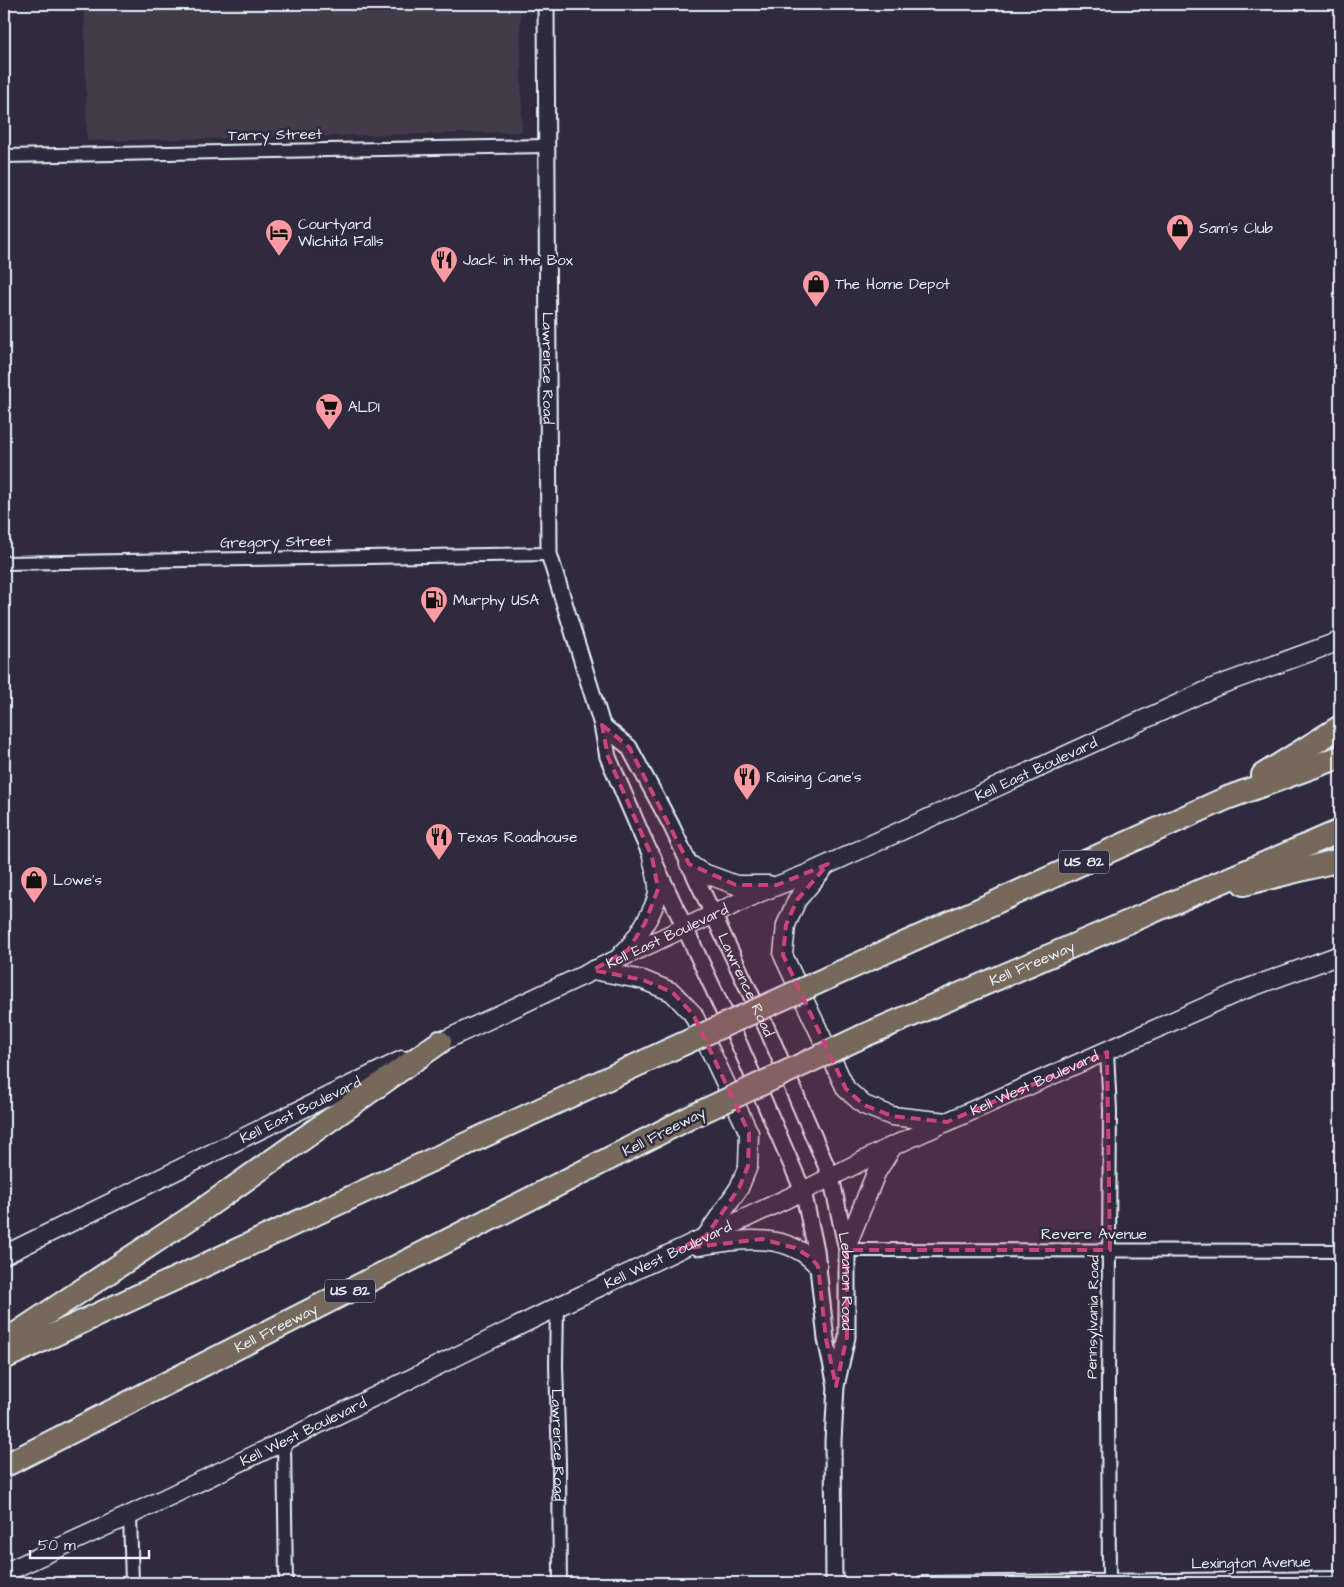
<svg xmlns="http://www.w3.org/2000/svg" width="1344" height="1587" font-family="'Architects Daughter',sans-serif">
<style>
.built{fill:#433a48}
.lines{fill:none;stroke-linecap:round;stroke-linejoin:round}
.minor-casing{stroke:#e8f1f8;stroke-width:16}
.tertiary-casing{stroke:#e8f1f8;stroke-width:19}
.secondary-casing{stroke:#e8f1f8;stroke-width:21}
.motorway-casing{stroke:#e8f1f8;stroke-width:26}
.minor{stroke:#2f2a3d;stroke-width:12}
.tertiary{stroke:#2f2a3d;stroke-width:15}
.secondary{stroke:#2f2a3d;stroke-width:18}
.motorway{stroke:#76695c;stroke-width:22}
.motorway-bridge-casing{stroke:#e8f1f8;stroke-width:26;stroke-linecap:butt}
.motorway-bridge{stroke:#76695c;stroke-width:22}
.marked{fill:#ca437a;fill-opacity:0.2;stroke:#ca437a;stroke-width:4;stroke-dasharray:10 6;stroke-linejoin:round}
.labels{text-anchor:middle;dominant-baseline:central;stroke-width:5;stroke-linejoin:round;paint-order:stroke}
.shield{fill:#2f2a3d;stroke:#b0b5c0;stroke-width:1}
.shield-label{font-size:14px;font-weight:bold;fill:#e8f1f8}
.street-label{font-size:15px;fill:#e8f1f8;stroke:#2f2a3d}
.poi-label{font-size:15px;fill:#e8f1f8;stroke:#2f2a3d;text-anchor:start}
</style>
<rect width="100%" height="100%" fill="#2f2a3d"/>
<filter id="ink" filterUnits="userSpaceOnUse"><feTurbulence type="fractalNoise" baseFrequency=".02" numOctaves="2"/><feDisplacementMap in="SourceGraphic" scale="10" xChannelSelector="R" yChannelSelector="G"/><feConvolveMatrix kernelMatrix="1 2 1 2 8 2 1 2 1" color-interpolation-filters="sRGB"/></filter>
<g filter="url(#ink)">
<!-- built -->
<path class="built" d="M84,4h436l2,128 -435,9z"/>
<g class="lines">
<defs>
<g id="minor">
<path d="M4,156l542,-10"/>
<path d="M4,563l545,-9"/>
<path d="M1107,1052l3,58 -2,277 1,196"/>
<path d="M847,1250l493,1"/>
<path id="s1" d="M557,1307l-1,58 3,98 1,120"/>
<path d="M284,1441l2,142"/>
<path d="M130,1515l2,68"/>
<path d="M922,1583l418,-5"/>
</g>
<g id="tertiary">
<path id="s2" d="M546,4l3,550 53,171 6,32 35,81 97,208 63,145 13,59 10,89 10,47"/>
<path id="s3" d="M602,725l27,22 42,78 98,208 62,144 16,73v87l-11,49 -3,55 1,142"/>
</g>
<g id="secondary">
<path d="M689,864l12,8 35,13h33"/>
<path d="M824,868l-27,32 -11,25 -3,30 63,134 18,16 28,11 55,6"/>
<path d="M621,955c13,-11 38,-50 37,-67 0,-10 -4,-21 -6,-31"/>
<path d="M593,970l50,10 29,12 21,22 56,119 -1,33 -9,22 -32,47"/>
<path id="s4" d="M428,1048l333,-156 46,-18 410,-188 123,-45"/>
<path d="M847,1245l29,-72 17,-27"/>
<path d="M698,1246c41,-6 89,-16 120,20"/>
<path id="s5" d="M4,1255l398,-195"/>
<path id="s6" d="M4,1573l126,-58 154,-74 273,-134 246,-116 83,-42 357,-159 97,-35"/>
</g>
<g id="motorway">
<path d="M1263,775l77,-48"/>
<path d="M1244,884l96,-24"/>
<path d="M832,976l395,-178 113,-41"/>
<path id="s7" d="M863,1036l477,-205"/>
<path d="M4,1342l194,-129 242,-171"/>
<path d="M4,1358l661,-306"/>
<path id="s8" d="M4,1466l691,-351"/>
</g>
</defs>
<!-- minor casing -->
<use href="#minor" class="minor-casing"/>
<!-- tertiary casing -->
<use href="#tertiary" class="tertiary-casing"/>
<!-- secondary casing -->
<use href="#secondary" class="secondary-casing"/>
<!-- motorway casing -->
<use href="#motorway" class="motorway-casing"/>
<!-- minor -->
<use href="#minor" class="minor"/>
<!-- tertiary -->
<use href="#tertiary" class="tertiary"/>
<!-- secondary -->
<use href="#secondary" class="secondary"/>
<!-- motorway -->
<use href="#motorway" class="motorway"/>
<defs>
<path id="motorway-bridge" d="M665,1052l167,-76
M695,1115l168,-79"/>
</defs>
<!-- motorway-bridge casing -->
<use href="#motorway-bridge" class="motorway-bridge-casing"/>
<!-- motorway-bridge -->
<use href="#motorway-bridge" class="motorway-bridge"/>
</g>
</g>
<!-- marked area -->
<path class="marked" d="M602,725l27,22 60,117 47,21h41l51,-21 -31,36 -11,25 -3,30 63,134 18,16 28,11 55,6 160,-70 3,198h-263v87l-11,49 -10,-47 -8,-73 -8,-9 -15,-9 -33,-9 -84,10 28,-13 33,-48 9,-22 1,-33 -56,-119 -21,-22 -29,-12 -50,-10 35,-20 17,-27 13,-34 -6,-32 -44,-100z"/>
<!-- icons -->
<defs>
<symbol id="shop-pin" viewBox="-11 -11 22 30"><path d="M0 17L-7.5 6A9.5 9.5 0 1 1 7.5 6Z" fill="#ff9aa2" stroke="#2f2a3d"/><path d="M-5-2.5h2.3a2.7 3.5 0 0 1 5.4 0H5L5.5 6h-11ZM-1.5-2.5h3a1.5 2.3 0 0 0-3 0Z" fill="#111"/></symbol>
<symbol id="hotel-pin" viewBox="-11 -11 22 30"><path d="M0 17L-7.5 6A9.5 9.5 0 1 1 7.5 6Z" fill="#ff9aa2" stroke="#2f2a3d"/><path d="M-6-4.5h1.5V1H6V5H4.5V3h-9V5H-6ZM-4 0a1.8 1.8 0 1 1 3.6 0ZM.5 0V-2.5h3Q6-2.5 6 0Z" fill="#111"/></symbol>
<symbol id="restaurant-pin" viewBox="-11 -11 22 30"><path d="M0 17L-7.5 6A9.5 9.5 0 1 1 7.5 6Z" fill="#ff9aa2" stroke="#2f2a3d"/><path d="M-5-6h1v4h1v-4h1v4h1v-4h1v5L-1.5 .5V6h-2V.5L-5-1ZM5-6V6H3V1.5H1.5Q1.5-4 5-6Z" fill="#111"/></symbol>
<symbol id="supermarket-pin" viewBox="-11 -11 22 30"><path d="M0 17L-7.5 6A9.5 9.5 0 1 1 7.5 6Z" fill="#ff9aa2" stroke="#2f2a3d"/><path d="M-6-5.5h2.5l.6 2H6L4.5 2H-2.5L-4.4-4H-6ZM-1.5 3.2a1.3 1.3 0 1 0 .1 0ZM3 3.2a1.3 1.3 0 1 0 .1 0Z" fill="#111"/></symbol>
<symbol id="fuel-pin" viewBox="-11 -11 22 30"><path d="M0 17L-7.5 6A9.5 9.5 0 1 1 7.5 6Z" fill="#ff9aa2" stroke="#2f2a3d"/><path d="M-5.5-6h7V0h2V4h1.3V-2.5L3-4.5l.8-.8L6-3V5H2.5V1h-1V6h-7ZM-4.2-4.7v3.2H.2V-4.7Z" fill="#111"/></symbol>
</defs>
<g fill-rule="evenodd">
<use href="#shop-pin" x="1164" y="212" width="32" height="43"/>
<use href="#hotel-pin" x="263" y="217" width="32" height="43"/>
<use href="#restaurant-pin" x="428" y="244" width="32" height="43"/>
<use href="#shop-pin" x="800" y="268" width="32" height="43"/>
<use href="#supermarket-pin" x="313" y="391" width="32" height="43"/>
<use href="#fuel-pin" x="418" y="584" width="32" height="43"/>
<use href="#restaurant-pin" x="731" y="761" width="32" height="43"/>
<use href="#restaurant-pin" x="423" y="821" width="32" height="43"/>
<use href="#shop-pin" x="18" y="864" width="32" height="43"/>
</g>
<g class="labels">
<!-- shield labels -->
<g class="shield">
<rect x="1059" y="850.5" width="50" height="23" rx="4"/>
<rect x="325" y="1279.5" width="50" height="23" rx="4"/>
</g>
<g class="shield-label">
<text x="1084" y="862">US 82</text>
<text x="350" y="1291">US 82</text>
</g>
<!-- street labels -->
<g class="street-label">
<text transform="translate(275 135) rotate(-1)">Tarry Street</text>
<text stroke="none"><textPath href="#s2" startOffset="364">Lawrence Road</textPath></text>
<text transform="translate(276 542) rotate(-1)">Gregory Street</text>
<text stroke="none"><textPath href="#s4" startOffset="669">Kell East Boulevard</textPath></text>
<text stroke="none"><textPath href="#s4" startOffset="264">Kell East Boulevard</textPath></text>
<text stroke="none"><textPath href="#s7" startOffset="184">Kell Freeway</textPath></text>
<text stroke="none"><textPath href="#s3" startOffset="300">Lawrence Road</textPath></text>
<text stroke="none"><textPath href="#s6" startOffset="1141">Kell West Boulevard</textPath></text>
<text stroke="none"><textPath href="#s5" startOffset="330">Kell East Boulevard</textPath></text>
<text transform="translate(664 1132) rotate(-27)">Kell Freeway</text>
<text x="1094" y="1234">Revere Avenue</text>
<text stroke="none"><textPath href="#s6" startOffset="736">Kell West Boulevard</textPath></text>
<text stroke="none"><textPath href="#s3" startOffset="616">Lebanon Road</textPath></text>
<text transform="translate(1093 1317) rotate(-89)">Pennsylvania Road</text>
<text stroke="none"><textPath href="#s8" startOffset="305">Kell Freeway</textPath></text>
<text stroke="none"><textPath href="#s6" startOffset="331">Kell West Boulevard</textPath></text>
<text stroke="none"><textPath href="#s1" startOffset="138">Lawrence Road</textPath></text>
<text transform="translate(1251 1563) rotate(-1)">Lexington Avenue</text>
</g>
<!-- poi labels -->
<g class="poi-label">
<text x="298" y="224">Courtyard<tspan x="298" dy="17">Wichita Falls</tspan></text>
<text x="1199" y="228">Sam's Club</text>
<text x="463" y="260">Jack in the Box</text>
<text x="835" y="284">The Home Depot</text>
<text x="348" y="407">ALDI</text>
<text x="453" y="600">Murphy USA</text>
<text x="766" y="777">Raising Cane's</text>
<text x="458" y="837">Texas Roadhouse</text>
<text x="53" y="880">Lowe's</text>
</g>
</g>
<!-- margin -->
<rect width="1344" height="1587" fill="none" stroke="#2f2a3d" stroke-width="20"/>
<rect x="10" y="10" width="1324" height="1567" fill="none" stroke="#e8f1f8" stroke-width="2" filter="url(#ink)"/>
<!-- scale -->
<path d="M30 1550v8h119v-8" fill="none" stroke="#e8f1f8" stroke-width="2.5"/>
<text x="38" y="1550" font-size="15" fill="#e8f1f8" stroke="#2f2a3d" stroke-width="4" paint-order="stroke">50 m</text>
</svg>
